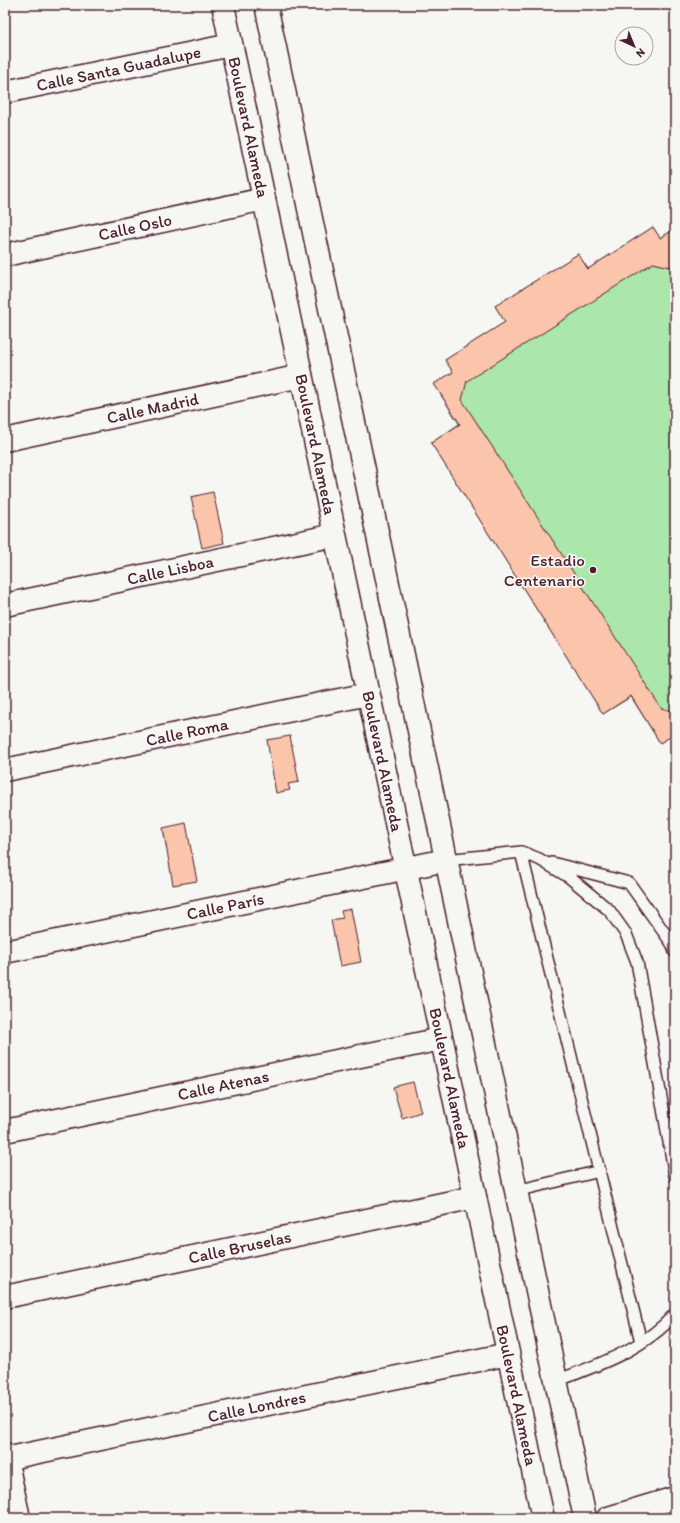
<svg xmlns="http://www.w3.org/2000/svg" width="680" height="1523" font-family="Itim,sans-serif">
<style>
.green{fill:#abe6ab;stroke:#7a826b}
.building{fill:#fbc5ac;stroke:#4a1f2b}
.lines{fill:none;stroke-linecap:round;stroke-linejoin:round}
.lane-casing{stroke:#4a1f2b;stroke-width:14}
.street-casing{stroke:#4a1f2b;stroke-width:25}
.secondary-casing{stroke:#4a1f2b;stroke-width:25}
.lane{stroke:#f6f6f2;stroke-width:11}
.street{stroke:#f6f6f2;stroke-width:22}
.secondary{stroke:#f6f6f2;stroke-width:22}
.poi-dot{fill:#4a1f2b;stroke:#f6f6f2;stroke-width:1.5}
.labels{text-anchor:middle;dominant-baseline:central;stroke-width:3.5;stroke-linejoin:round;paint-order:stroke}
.street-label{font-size:17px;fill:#4a1f2b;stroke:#f6f6f2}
.poi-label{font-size:17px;fill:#4a1f2b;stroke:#f6f6f2;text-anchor:end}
</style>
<rect width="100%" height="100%" fill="#f6f6f2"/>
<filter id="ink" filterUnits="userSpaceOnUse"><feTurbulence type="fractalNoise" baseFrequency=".025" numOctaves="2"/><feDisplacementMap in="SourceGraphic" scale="8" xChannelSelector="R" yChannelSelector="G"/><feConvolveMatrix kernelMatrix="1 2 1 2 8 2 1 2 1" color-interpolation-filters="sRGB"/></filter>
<g filter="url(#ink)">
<!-- green -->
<path class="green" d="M653,227l7,11 15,-9v505l-15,9 -29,-46 -28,17 -172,-271 28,-19 -25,-40 19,-12 -8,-12 60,-38 -10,-16 83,-52 10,15z"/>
<!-- building -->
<path class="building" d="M653,227l7,11 15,-9v39l-22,-5 -186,118 -5,19 199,308 14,4v22l-15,9 -29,-47 -28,18 -172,-271 29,-19 -26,-40 19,-12 -8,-12 60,-38 -10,-16 83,-52 10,15z
M213,492l11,51 -22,5 -11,-51z
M290,736l9,46 -11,2 2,6 -14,3 -9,-53z
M186,823l11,58 -24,4 -10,-57z
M351,909l10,53 -21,4 -9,-46 12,-2 -2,-7z
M413,1082l8,30 -19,6 -9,-31z"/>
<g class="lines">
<defs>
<path id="lane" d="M521,852l120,490
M446,860l75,-8 18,7 30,18 40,33 17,24 11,28 38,214
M552,863l77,20 44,62 2,7
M516,1191l84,-20
M556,1381c43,-16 88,-32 119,-67"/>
<g id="street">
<path id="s1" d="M5,92l226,-47"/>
<path id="s2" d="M5,255l259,-56"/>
<path id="s3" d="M5,440l296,-64"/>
<path id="s4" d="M5,605l330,-70"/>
<path id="s5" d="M5,770l363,-76"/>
<path id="s6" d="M5,952l441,-92"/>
<path id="s7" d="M5,1131l436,-92"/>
<path id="s8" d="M5,1297l470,-100"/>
<path d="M5,1454l14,64"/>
<path id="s9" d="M5,1459l503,-105"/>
</g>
<g id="secondary">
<path id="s10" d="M223,5l320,1513"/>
<path d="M266,5l319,1513"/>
<path d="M608,1518l67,-20"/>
</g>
</defs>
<!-- lane casing -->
<use href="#lane" class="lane-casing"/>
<!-- street casing -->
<use href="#street" class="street-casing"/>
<!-- secondary casing -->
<use href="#secondary" class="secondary-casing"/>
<!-- lane -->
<use href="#lane" class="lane"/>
<!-- street -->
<use href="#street" class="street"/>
<!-- secondary -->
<use href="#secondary" class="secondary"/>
</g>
</g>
<!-- markers -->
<circle class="poi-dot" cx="593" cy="570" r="4"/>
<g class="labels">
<!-- street labels -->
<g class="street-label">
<text stroke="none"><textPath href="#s1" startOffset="116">Calle Santa Guadalupe</textPath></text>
<text stroke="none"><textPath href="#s10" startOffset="125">Boulevard Alameda</textPath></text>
<text stroke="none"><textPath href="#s2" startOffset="133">Calle Oslo</textPath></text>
<text stroke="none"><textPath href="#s3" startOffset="151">Calle Madrid</textPath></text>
<text stroke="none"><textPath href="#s10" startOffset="449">Boulevard Alameda</textPath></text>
<text stroke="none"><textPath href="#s4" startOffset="169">Calle Lisboa</textPath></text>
<text stroke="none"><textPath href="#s5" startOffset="186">Calle Roma</textPath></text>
<text stroke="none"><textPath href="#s10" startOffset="773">Boulevard Alameda</textPath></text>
<text stroke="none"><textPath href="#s6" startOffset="225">Calle París</textPath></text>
<text stroke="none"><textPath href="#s10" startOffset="1097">Boulevard Alameda</textPath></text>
<text stroke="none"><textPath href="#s7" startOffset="223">Calle Atenas</textPath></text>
<text stroke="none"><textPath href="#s8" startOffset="240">Calle Bruselas</textPath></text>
<text stroke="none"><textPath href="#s10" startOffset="1421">Boulevard Alameda</textPath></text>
<text stroke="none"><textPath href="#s9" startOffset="257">Calle Londres</textPath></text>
</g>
<!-- poi labels -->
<g class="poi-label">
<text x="585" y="560">Estadio<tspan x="585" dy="20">Centenario</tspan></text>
</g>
</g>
<!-- margin -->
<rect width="680" height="1523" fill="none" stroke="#f6f6f2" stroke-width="20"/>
<rect x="10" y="10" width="660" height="1503" fill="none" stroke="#4a1f2b" stroke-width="1.5" filter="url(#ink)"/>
<!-- north arrow -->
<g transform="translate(634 46) rotate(136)"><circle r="19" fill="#f6f6f2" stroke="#b1a0a2"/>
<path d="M0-3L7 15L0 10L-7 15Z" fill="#4a1f2b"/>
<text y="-6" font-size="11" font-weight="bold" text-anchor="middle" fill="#4a1f2b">N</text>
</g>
</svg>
